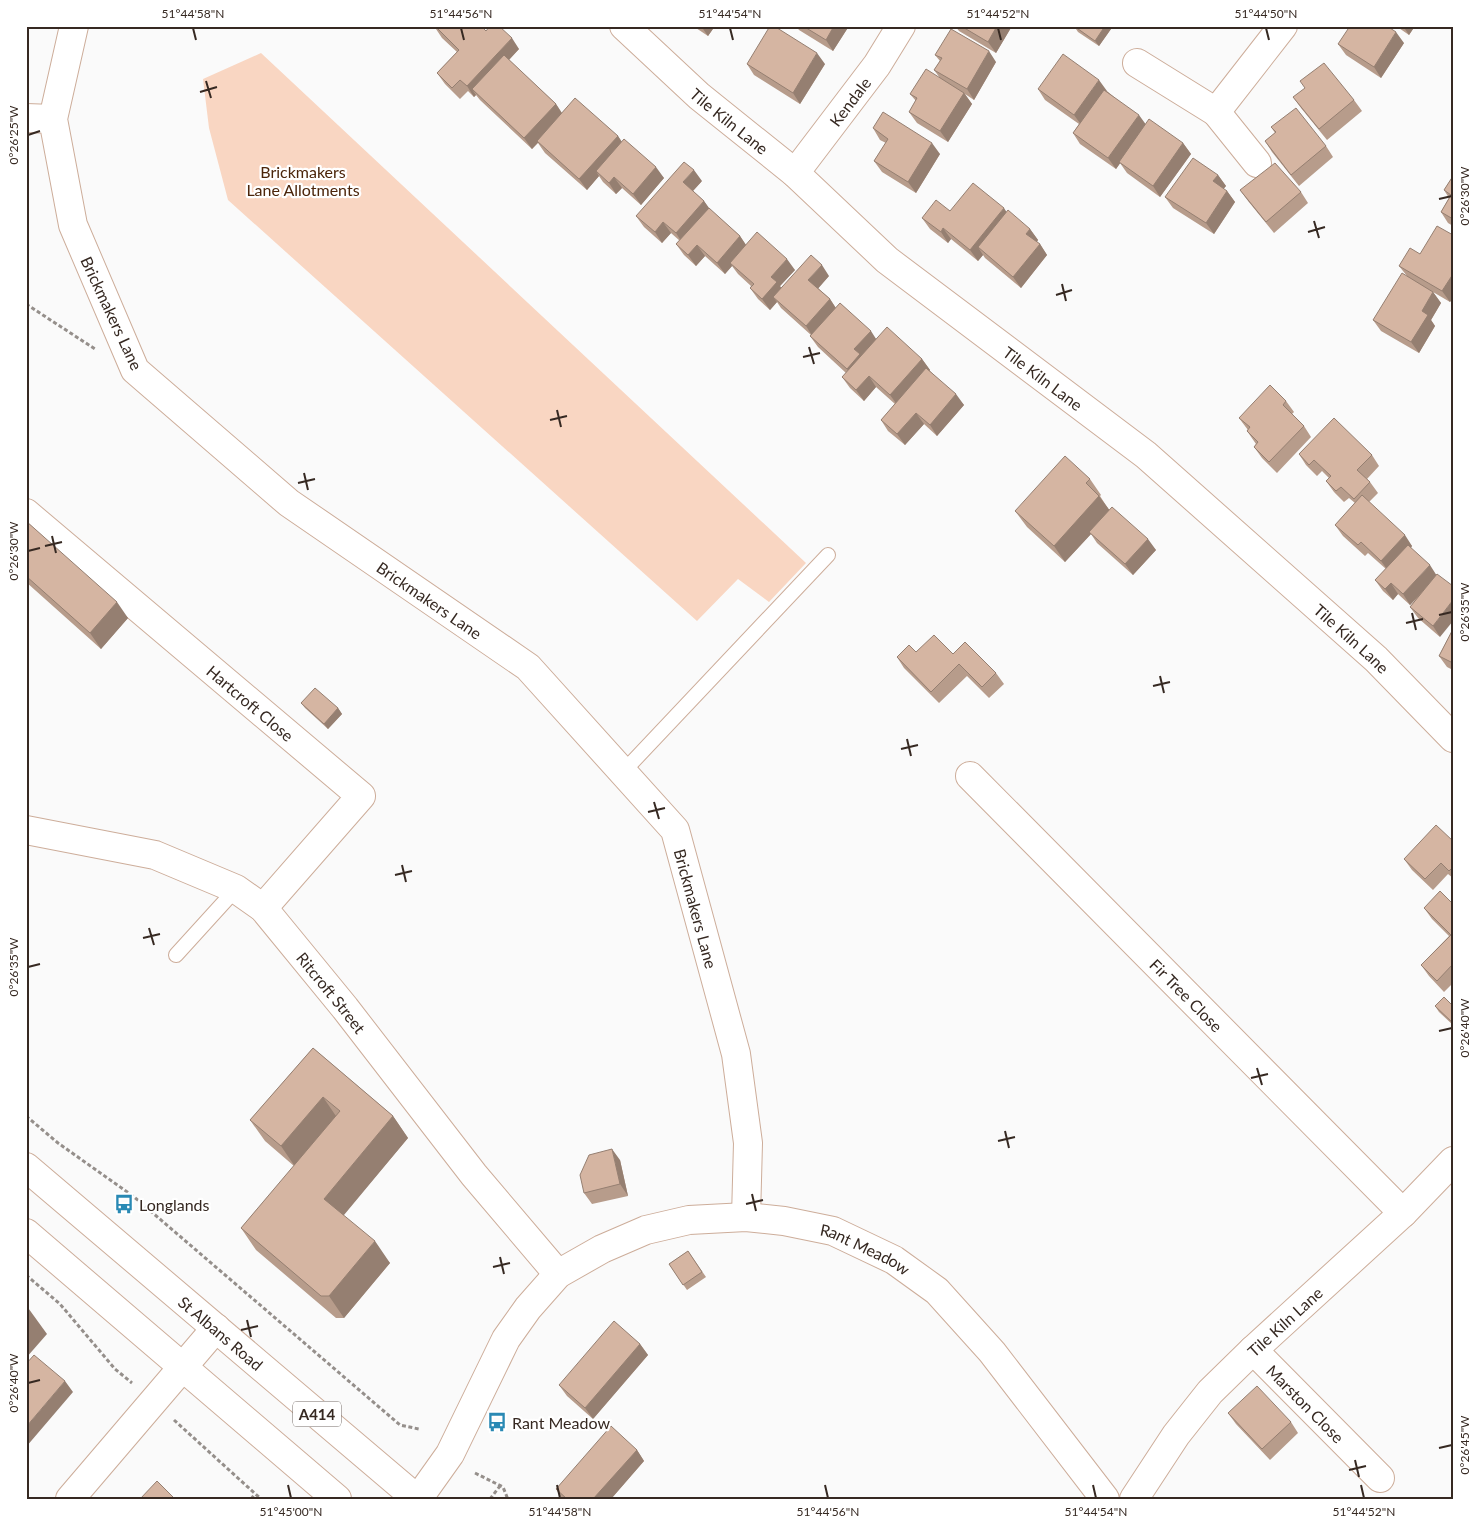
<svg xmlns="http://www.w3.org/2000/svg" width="1479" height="1525" font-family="Lato,sans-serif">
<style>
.green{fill:#f9d6c2}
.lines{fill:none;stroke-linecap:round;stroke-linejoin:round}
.lane-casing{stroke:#cdad9a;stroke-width:16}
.street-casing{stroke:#cdad9a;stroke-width:30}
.secondary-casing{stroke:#cdad9a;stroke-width:30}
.primary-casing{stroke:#cdad9a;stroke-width:30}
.path{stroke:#958f8b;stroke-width:3;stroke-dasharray:4 2.5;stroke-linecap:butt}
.lane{stroke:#fff;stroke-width:14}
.street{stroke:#fff;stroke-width:28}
.secondary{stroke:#fff;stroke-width:28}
.primary{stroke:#fff;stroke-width:28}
.wall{fill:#b79c8b}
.shaded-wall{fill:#957f71}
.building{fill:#d5b5a2;stroke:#957f71}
.ticks{fill:none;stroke:#362922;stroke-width:2}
.labels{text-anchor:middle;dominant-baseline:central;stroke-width:4.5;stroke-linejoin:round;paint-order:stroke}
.shield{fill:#fff;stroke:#726964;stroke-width:1}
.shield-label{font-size:15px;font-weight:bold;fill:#362922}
.street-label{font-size:16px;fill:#362922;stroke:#fff}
.park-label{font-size:16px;fill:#4b250a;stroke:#fff}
.poi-label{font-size:16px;fill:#362922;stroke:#fff;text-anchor:start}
.neatline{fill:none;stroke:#362922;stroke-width:2}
.ticks-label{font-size:12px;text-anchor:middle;fill:#362922}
</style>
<rect width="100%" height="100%" fill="#fafafa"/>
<!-- green -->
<path class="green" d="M261,53l545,510 -37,39 -31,-23 -41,42 -469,-421 -19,-72 -6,-49z"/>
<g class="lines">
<defs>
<path id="lane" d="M623,772l205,-217
M176,955l60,-66"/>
<g id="street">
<path id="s1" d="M74,26l-21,93 20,106 62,145 154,133 239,164 147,163 61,224 12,89 -2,74"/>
<path id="s2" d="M624,26l75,70 96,77 92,87 259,195 230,204 77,79"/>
<path d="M1137,63l79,49 67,-86"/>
<path d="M1216,112l41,51"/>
<path d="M26,118l27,1"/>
<path id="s3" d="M795,173l82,-108 24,-39"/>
<path id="s4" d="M26,513l335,283 -98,112"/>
<path id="s5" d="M970,776l433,437"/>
<path id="s6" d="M26,830l129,25 81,34 27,19 82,100 129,167 84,99"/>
<path id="s7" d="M1253,1350l127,128"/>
<path id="s8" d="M418,1499l32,-45 56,-115 22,-31 30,-34 44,-25 44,-19 43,-10 57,-3 38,4 49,10 61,29 43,31 55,61 113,147"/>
<path id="s9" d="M1134,1499l42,-64 34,-43 43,-42 150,-137 50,-52"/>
</g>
<path id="secondary" d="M70,1499l146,-171"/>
<g id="primary">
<path id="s10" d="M26,1167l391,332"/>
<path d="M26,1233l311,266"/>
</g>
</defs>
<!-- lane casing -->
<use href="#lane" class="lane-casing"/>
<!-- street casing -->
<use href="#street" class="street-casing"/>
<!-- secondary casing -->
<use href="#secondary" class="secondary-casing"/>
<!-- primary casing -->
<use href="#primary" class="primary-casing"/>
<!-- path -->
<path class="path" d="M26,304l69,45
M26,1116l32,27 75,53 267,229 19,4
M26,1275l34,29 55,65 17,14
M174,1420l87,79
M475,1473l28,14 4,10 -1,2
M251,1499l4,-5
M490,1499l10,-13"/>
<!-- lane -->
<use href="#lane" class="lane"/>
<!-- street -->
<use href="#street" class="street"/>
<!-- secondary -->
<use href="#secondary" class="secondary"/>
<!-- primary -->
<use href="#primary" class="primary"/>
</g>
<!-- wall -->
<path class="wall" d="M434,26l52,5 33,18 -10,11 47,44 6,9 56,23 4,6 42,36 -23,27 -19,-17 -6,6 -13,-12 -4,-6 -12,14 -42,-37 -7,-10 -6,6 -52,-49 -4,-5 -2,2 -6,-6 -8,8 -15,-15 -8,-11 20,-21 -15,-14z
M693,26h22l-7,10z
M796,26h53l-16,25 -34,-21z
M955,26h57l-16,27 -37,-22z
M1074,26l37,3 -12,17 -21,-14z
M1396,26h19l-6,9z
M1404,43l-23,35 -35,-23 -8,-11z
M935,55l61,7 -22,38 -9,-6 7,10 -24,38 -31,-19 -8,-11 7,-11 -6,-7 30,-16 -6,-8 6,-9z
M747,64h78l-25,40 -46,-29z
M1038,89l69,2 39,34 37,18 8,11 -31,43 -33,-24 -7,-10 -4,6 -36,-25 -7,-11 6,-9 -34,-24z
M1293,97l61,3 8,11 -35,29 -26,-32z
M1271,127l55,19 7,11 -34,29 -27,-34 -7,-11 10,-8z
M873,128l67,26 -24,39 -34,-21 -8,-11 12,-18 -6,-3z
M1218,175l8,11 -3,3 4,2 8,11 -21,32 -41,-26 -8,-11z
M1453,176v50l-5,-3 -7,-11 8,-14 -5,-8z
M702,181l-9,10 11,10 5,8 31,27 6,9 49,25 -15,16 1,2 48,-12 -11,12 12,11 6,9 40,31 46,20 8,11v1l34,34 -27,31 -13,-12 -19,21 -17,-14 -7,-11 14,-16 -19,-17 -12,14 -14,-13 -8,-11 4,-4 -28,-26 -8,-11 1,-1 -30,-27 -4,-6 -7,8 -12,-11 -8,-11 1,-2 -13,-12 -6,-8 -7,8 -20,-18 -9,10 -12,-11 -8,-11 4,-3 -9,-8 -9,10 -18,-16 -8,-11z
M1240,190l61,2 7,11 -34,30 -26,-32z
M950,211l56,1 24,17 8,11 -1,2 3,2 7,11 -26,33 -36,-30 -2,-3 -5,6 -27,-22 -3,4 -18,-14 -8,-11z
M1453,235v63l-3,4 -17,-10 8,11 -10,17 4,6 -16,27 -38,-22 -8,-11 34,-44 -8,-10z
M1286,401l8,11 -2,2 12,12 7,11 -34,36 -15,-15 -8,-11 2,-3 -9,-13 1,-1 -9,-12z
M1299,454l73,1 7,11 -12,13 3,3 8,11 -9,9 43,44 -1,2 29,89 -22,-19 -8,-11 6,-8 -6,6 -12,-11 -5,6 -10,-9 -8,-11 11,-11 -18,-16 -3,3 -22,-20 -8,-11 20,-22 -6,-5 -5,4 -10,-10 -8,-11 3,-3 -7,-7 -5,5 -11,-11z
M1090,479l11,16 -1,1 9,14 47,40 -23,25 -36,-32 -6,-9 -26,28 -38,-35 -12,-16z
M26,521l102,97 -27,31 -75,-67z
M1453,629v41l-6,-3 -8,-11z
M916,652l37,2 43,19 8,11 -15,14 -22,-22 -28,27 -35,-35 -7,-11z
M301,703l37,5 4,6 -14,15 -23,-21z
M1453,841v37l-5,-4 -15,16 -21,-20 -8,-11z
M1453,904v79l-9,9 -15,-16 -8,-11 28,-29 -17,-17 -8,-11z
M1435,1006h18v19l-14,-13z
M313,1048l80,68 15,22 -65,77 47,48 -46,55h-8l-80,-68 -15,-22 53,-62 -29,-25 -15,-21z
M620,1160l8,36 -36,8 -8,-11z
M688,1251l18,26 -19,13 -18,-26z
M640,1344l8,11 -55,64 -26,-23 -8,-11z
M1228,1413l63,9 7,11 -28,27 -34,-36z
M637,1450l7,11 -33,38h-49l-6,-10z"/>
<!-- shaded-wall -->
<path class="shaded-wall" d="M701,26h14l-7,10z
M834,26h15l-16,25 -7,-11z
M997,26h15l-16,27 -8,-11z
M1105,26h4l2,3 -12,17 -4,-5z
M1403,26h12l-6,9z
M1396,32l8,11 -23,35 -7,-11z
M512,38l7,11 -42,45 -5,-5 4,6 -2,2 -7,-11z
M989,51l7,11 -22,38 -7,-11z
M817,53l8,11 -25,40 -7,-11z
M1099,80l8,11 -25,35 -8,-11z
M964,93l8,11 -24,38 -8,-11z
M556,104l7,11 -31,34 -8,-11z
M1139,115l8,11 -31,43 -8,-11z
M618,136l7,11 -29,24 3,5 -12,14 -8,-11z
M932,143l8,11 -24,39 -8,-11z
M1183,143l8,11 -31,43 -7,-11z
M656,167l8,11 -23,27 -8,-11z
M694,170l8,11 -11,12 -8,-11z
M1218,175l8,11 -5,6 -8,-11z
M614,177l8,11 -6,6 -7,-11z
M1227,191l8,11 -21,32 -8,-11z
M704,201l8,11 -29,32 -7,-11z
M1004,208l7,11 -33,28 5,8 -5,6 -8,-11z
M663,222l8,11 -9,10 -7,-11z
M943,228l8,11 -3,4 -7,-11z
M1030,229l8,11 -4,5 -8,-11z
M740,236l8,12 -18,15 2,3 -7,8 -8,-11z
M1040,244l7,11 -26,33 -8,-11z
M697,245l8,11 -9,10 -8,-11z
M787,259l8,11 -15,16 4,7 -11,4 4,5 -7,8 -8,-11 9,-22z
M822,265l7,11 -13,15 -8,-11z
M1453,274v24l-3,4 -8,-11z
M1433,292l8,11 -10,17 4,6 -16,27 -8,-11 11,-31z
M830,299l7,11 -24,27 -7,-11z
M871,331l7,11 -24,38 -7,-11 7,-20z
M922,359l8,11 -32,36 -8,-11z
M869,376l7,11 -12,14 -8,-11z
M956,394l8,11 -27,31 -7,-11z
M916,413l8,11 -19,21 -8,-11z
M1099,496l12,16 -22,20 2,2 -26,28 -11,-16z
M1405,535l7,11 -23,26 -8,-11z
M1148,539l8,11 -23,25 -8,-11z
M1430,565l7,11 -27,29 -7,-11z
M1391,583l7,11 -5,6 -8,-11z
M1453,600v21l-13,16 -7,-11z
M117,602l11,16 -27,31 -11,-16z
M338,708l4,6 -14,15 -4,-5z
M323,1097l15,22 -42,49 -15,-22z
M393,1116l15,22 -69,83 -15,-22z
M612,1149l8,11 8,36 -8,-12z
M375,1241l15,22 -46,55 -15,-22z
M26,1305l21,29 -21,24z
M640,1344l8,11 -55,64 -8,-11z
M65,1381l8,11 -47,55v-20z
M637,1450l7,11 -33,38h-18z"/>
<!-- building -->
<path class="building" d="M435,26h46l5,5 4,-5h9l13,12 -45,48 -7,-6 -8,8 -15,-15 22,-23z
M770,26h4l43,27 -24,40 -46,-29z
M803,26h31l-8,14z
M961,26h36l-9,16z
M1074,26h31l-10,15z
M1350,26h37l9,6 -22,35 -36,-23z
M951,29l38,22 -22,38 -33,-19 8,-12 -7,-3z
M1063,54l36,26 -25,35 -36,-26z
M504,55l52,49 -32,34 -52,-49z
M1324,63l30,37 -35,29 -26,-32 12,-9 -5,-7z
M926,69l38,24 -24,38 -31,-19 8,-14 -7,-4z
M1104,90l35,25 -31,43 -35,-25z
M575,98l43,38 -39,43 -42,-38z
M1296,108l30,38 -35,29 -26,-34 11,-9 -5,-5z
M883,112l49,31 -24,39 -34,-21 14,-22 -15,-11z
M1149,119l34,24 -30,43 -34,-24z
M624,139l32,28 -23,27 -19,-17 -5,6 -13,-12z
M1193,158l25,17 -5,6 14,10 -21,32 -41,-26z
M684,162l10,8 -11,12 21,19 -28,32 -13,-11 -8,10 -19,-16z
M1275,163l26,29 -35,30 -26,-32z
M1453,176v43l-12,-7 10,-17 -7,-5z
M973,183l31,25 -34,42 -27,-22 -2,4 -19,-14 14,-18 14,11z
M709,208l31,28 -23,27 -20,-18 -9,10 -12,-11z
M1008,210l22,19 -4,5 14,10 -27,33 -35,-30z
M1437,226l16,9v39l-11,17 -43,-25 11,-18 10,6z
M757,232l30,27 -16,18 6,5 -15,17 -12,-11 4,-4 -24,-21z
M811,255l11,10 -14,15 22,19 -24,27 -33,-29z
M1402,273l31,19 -11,19 6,4 -17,27 -38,-22z
M840,303l31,28 -17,18 6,5 -13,15 -37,-33z
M887,327l35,32 -32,36 -21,-19 -13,14 -14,-13z
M926,368l30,26 -26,31 -14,-12 -19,21 -16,-14z
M1270,385l16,16 -3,4 21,21 -35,36 -15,-15 4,-5 -11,-11 3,-4 -11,-9z
M1334,418l38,37 -15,15 13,12 -16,17 -13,-12 -5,4 -10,-10 5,-5 -17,-16 -5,5 -10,-11z
M1065,456l25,23 -4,4 13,13 -45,50 -39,-35z
M1362,495l43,40 -24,26 -20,-19 -3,3 -23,-20z
M1112,507l36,32 -23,25 -36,-32z
M26,521l91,81 -27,31 -64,-57z
M1408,545l22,20 -27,29 -12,-11 -6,6 -10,-9z
M1437,574l16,12v14l-20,26 -23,-19z
M1453,629v34l-14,-7z
M934,635l19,19 12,-12 31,31 -14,14 -23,-23 -28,28 -34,-35 12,-12 7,7z
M315,688l23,20 -14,16 -23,-21z
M1436,825l17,16v26l-4,4 -8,-8 -16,16 -21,-20z
M1440,891l13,13v60l-16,17 -16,-16 30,-30 -27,-27z
M1444,997l9,9v17l-18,-17z
M313,1048l80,68 -69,83 51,42 -46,55h-8l-80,-68 99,-117 -17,-14 -42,49 -31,-26z
M612,1149l8,35 -36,9 -4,-18 9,-20z
M688,1251l14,21 -19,13 -14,-21z
M614,1321l26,23 -55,64 -26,-23z
M34,1355l31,26 -39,46v-63z
M1257,1386l34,36 -29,27 -34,-36z
M611,1426l26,24 -44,49h-26l-11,-10z
M157,1481l18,18h-35z"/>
<!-- ticks -->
<path class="ticks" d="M193,28l3,12M461,28l3,12M730,28l3,12M998,28l3,12M1266,28l3,12M206,81l5,17M200,92l17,-5M28,135l12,-4M1439,199l13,-3M1314,221l5,17M1308,232l17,-5M1062,284l4,17M1056,295l16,-5M809,347l5,17M803,357l17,-4M557,410l4,17M550,420l17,-4M304,473l4,17M298,483l17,-4M52,536l4,17M45,546l17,-4M28,551l12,-3M1412,613l4,17M1439,615l13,-3M1406,623l17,-4M1160,676l4,17M1153,686l17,-4M907,739l4,17M901,749l17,-4M654,802l5,17M648,812l17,-4M402,865l4,17M395,875l17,-4M149,928l5,17M143,938l17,-4M28,967l12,-3M1439,1031l13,-3M1257,1068l5,17M1251,1078l17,-4M1005,1131l4,17M998,1141l17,-4M752,1194l4,17M746,1204l17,-4M500,1257l4,17M493,1267l17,-4M247,1320l4,17M241,1330l17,-4M28,1383l12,-3M1439,1448l13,-3M1355,1460l4,17M1349,1470l17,-4M288,1485l3,13M557,1485l3,13M825,1485l3,13M1093,1485l3,13M1361,1485l3,13"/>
<!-- icons -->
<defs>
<symbol id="bus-bare" viewBox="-9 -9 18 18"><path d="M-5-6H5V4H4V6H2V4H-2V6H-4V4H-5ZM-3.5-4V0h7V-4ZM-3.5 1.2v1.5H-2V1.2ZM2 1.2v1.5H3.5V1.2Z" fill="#2989b4" stroke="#fff" stroke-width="2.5" paint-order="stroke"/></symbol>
</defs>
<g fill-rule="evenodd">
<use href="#bus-bare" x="110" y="1190" width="28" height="28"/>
<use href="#bus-bare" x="483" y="1408" width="28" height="28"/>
</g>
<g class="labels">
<!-- shield labels -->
<rect class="shield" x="293" y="1401.5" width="48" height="25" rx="4"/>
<g class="shield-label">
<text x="317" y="1414">A414</text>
</g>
<!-- street labels -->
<g class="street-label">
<text stroke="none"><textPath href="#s3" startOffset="90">Kendale</textPath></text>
<text stroke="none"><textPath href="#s2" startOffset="142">Tile Kiln Lane</textPath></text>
<text transform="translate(112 313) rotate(65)">Brickmakers Lane</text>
<text stroke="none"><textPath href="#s2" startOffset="548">Tile Kiln Lane</textPath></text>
<text stroke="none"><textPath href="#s1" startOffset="735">Brickmakers Lane</textPath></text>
<text stroke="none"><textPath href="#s2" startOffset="952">Tile Kiln Lane</textPath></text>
<text stroke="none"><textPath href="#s4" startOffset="294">Hartcroft Close</textPath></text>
<text stroke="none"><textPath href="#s1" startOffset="1155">Brickmakers Lane</textPath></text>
<text stroke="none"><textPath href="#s6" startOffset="361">Ritcroft Street</textPath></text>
<text stroke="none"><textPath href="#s5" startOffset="308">Fir Tree Close</textPath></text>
<text stroke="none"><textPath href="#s8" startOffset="591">Rant Meadow</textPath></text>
<text stroke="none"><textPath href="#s9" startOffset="234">Tile Kiln Lane</textPath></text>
<text stroke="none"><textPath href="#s10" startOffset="256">St Albans Road</textPath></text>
<text stroke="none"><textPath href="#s7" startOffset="75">Marston Close</textPath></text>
</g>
<!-- park labels -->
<g class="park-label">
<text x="303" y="171">Brickmakers<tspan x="303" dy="18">Lane Allotments</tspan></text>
</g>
<!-- poi labels -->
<g class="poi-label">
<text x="139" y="1204">Longlands</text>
<text x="512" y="1422">Rant Meadow</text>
</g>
</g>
<!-- border -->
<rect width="1479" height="1525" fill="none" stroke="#ffffff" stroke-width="55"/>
<rect x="28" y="28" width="1424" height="1470" class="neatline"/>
<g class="ticks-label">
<text x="193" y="18">51°44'58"N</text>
<text x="461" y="18">51°44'56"N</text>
<text x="730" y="18">51°44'54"N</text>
<text x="998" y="18">51°44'52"N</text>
<text x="1266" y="18">51°44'50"N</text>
<text transform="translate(14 135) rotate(-90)" y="4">0°26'25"W</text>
<text transform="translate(1465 196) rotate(-90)" y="4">0°26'30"W</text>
<text transform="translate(14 551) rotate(-90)" y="4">0°26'30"W</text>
<text transform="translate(1465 612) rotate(-90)" y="4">0°26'35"W</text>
<text transform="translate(14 967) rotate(-90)" y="4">0°26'35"W</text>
<text transform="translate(1465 1028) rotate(-90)" y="4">0°26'40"W</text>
<text transform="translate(14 1383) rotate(-90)" y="4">0°26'40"W</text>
<text transform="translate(1465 1445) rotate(-90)" y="4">0°26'45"W</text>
<text x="291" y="1516">51°45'00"N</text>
<text x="560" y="1516">51°44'58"N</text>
<text x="828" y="1516">51°44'56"N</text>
<text x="1096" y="1516">51°44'54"N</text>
<text x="1364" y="1516">51°44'52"N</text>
</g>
</svg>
